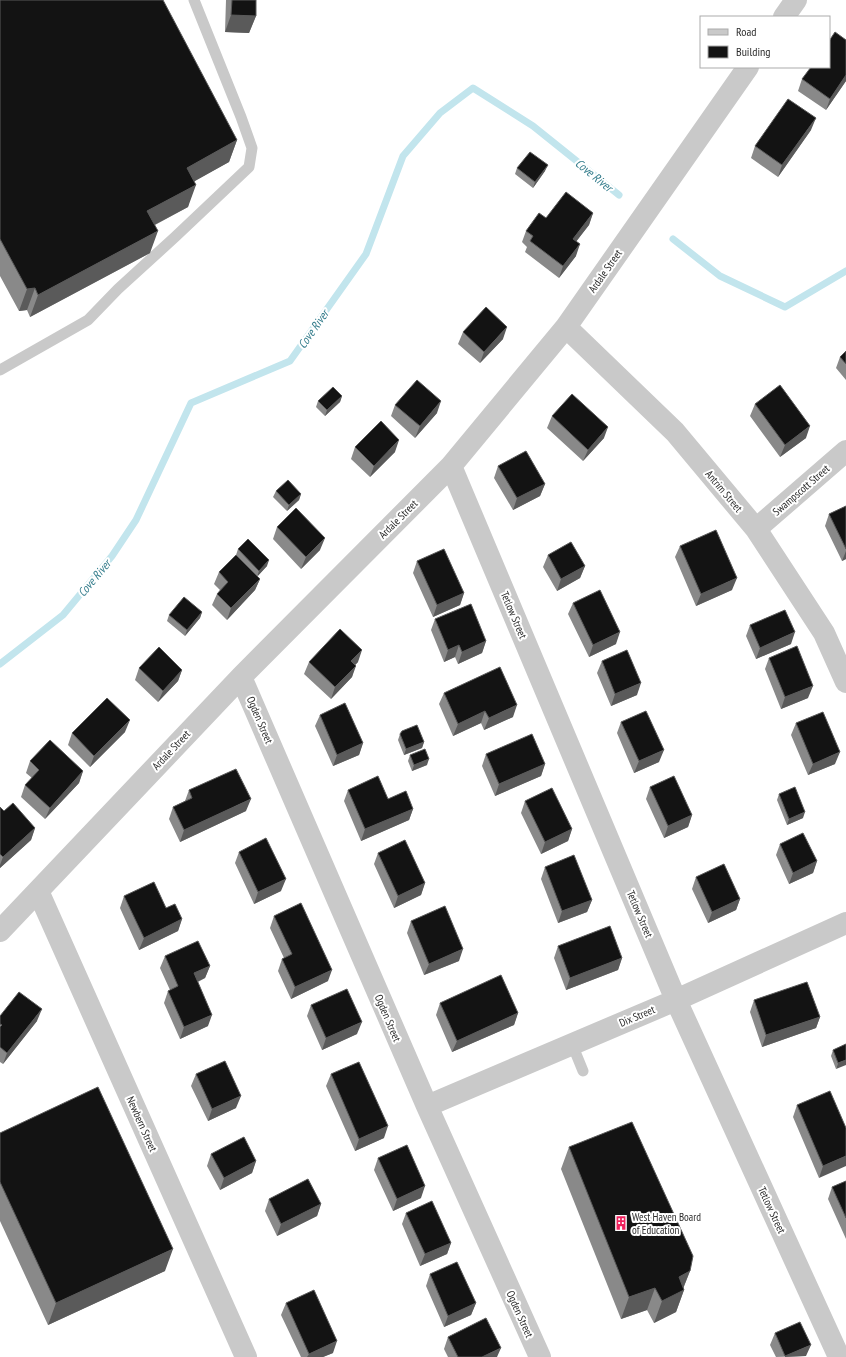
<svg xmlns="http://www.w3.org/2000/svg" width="846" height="1357" font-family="'PT Sans Narrow',sans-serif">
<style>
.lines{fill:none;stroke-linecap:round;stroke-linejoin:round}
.stream{stroke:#c2e5ed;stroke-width:7}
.lane{stroke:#c9c9c9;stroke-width:11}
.street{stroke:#c9c9c9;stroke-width:22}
.wall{fill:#898989}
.shaded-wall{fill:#5a5a5a}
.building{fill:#131313;stroke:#5a5a5a}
.labels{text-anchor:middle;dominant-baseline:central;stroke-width:4;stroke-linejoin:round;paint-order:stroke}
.street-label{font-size:11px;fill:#2c2c2c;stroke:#fff}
.poi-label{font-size:11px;fill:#2c2c2c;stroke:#fff;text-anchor:start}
.water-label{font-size:12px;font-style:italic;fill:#347d8c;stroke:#fff}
</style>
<rect width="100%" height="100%" fill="#fff"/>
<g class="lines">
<!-- stream -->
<path class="stream" d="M673,239l47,37 65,31 61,-36
M0,664l63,-49 49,-59 24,-36 55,-117 99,-42 76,-107 37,-98 37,-43 33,-25 60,38 86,69"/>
<!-- lane -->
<path class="lane" d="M0,370l88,-50 30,-31 57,-52 74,-70 3,-19 -11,-31 -47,-117
M572,1044l11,27"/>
<!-- street -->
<path class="street" d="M784,17l12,-17
M566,327l109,105 81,97 68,104 22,49
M451,466l225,534 163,357
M756,529l90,-78
M241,677l186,429 113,251
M38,891l208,466
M0,931l241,-254 210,-211 115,-139 182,-260
M427,1106l249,-106 170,-77"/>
</g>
<!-- wall -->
<path class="wall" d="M0,0l237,140 -8,22 -35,19 -6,26 -33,18 -5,28 -120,64 -3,-7 -8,1 -19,-35z
M226,0h30v16l-7,17 -24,-1z
M846,40v41l-20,29 -28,-19 4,-12z
M811,130l-33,47 -27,-19 4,-12z
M517,168l28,3 -12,17 -18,-14z
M593,213l-4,12 -13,16v15l-17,22 -34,-26 2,-5 -5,-5 4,-11 20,-13z
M463,332l40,7 -23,24 -22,-19z
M846,351v29l-10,-12 4,-11z
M342,396l-2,6 -15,14 -9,-9 2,-6z
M755,404l51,34 -26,19 -30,-41z
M395,405l42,8 -22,25 -24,-22z
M552,416l52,22 -21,23 -36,-33z
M355,447l40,5 -25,25 -19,-18z
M498,466l47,18 -5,12 -27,14 -19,-32z
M276,491l25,3 -2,6 -12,11 -14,-14z
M846,506v53l-4,2 -17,-35 4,-12z
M277,527l43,23 -19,19 -28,-30z
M680,546l52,44 -36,16 -21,-49z
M238,549l29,17 -10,10 3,3 -5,11 -28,30 -15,-15 5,-11 3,-4 -6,-6 5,-12 17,-17z
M548,555l37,11 -5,12 -23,13 -14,-24z
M417,561l47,32 -4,12 -27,12 -20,-44z
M573,603l43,41 -27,13 -21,-43z
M202,612l-2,6 -15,18 -18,-15 2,-6z
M435,619l51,22 -4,12 -24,11 -3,-7 -11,5 -13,-32z
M750,625l41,19 -35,15 -10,-23z
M769,658l39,40 -27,11 -16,-40z
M602,661l35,34 -26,11 -14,-33z
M309,662h49l-3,3 -3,12 -21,22 -27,-25z
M139,668l43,2 -4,11 -20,21 -23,-22z
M444,693l69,24 -29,13 -3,-7 -28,13 -14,-32z
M320,715l43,28 -4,12 -26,11 -18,-40z
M621,722l38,40 -25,11 -17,-40z
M796,723l39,41 -27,11 -17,-40z
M125,732l-35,35 -22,-22 4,-12z
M400,734l24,8 -2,6 -18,7 -6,-15z
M486,754l59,10 -4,12 -46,20 -13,-30z
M410,755l17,10 -15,6 -4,-10z
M30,761l53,10 -4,12 -34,36 -24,-22 4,-12 7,-7 -6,-5z
M650,787l42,28 -4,12 -24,11 -18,-39z
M189,790l57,21 -66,31 -11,-23 4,-12 12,-6z
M348,790l40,9 25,10 -4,11 -48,21 -17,-40z
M779,794l24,24 -16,7 -10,-25z
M525,801l47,28 -4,12 -27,13 -20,-41z
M0,807l4,4 31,17 -4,12 -31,28z
M780,844l37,17 -4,12 -24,11 -13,-29z
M239,852l42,39 -27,13 -19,-41z
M378,853l47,30 -4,12 -27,13 -20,-44z
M545,867l47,33 -5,12 -29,11 -17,-44z
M696,877l44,22 -4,11 -28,13 -16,-34z
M124,896l42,12 16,11 -4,12 -39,19 -19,-42z
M274,916l54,65 -37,18 -13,-28 4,-12 2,-1 -14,-30z
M411,921l48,40 -35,14 -17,-42z
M558,946l64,12 -4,12 -52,20 -12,-32z
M165,956l45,10 -5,12 -7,4 10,44 -28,13 -16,-36 4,-12 2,-1 -10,-22z
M754,1000l66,17 -4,11 -54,19 -12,-35z
M440,1003l78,10 -4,12 -62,27 -16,-37z
M311,1005l46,29 -35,16 -15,-34z
M0,1016l37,5 -34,43 -3,-2z
M846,1044l-10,25 -5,-13 2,-6z
M196,1074l40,34 -28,13 -17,-35z
M331,1074l53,64 -29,13 -29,-65z
M797,1105l49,23 -27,50 -26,-61z
M0,1133l165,138 -117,54 -48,-104z
M569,1147l121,124 -7,18 1,1 -8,22 -22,11 -7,-13 -26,9 -60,-150z
M211,1154l45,7 -4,12 -32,17 -13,-24z
M378,1158l43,40 -28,13 -19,-41z
M846,1181v58l-18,-40 4,-12z
M269,1199l52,5 -4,12 -40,20 -12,-25z
M406,1213l45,30 -4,11 -27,12 -18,-42z
M430,1274l46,29 -5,12 -27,12 -18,-41z
M286,1303l47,50 -10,4h-22l-20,-42z
M775,1333l31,23 -30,1 -6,-12z
M448,1337l49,20h-49l-4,-8z"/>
<!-- shaded-wall -->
<path class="shaded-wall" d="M231,15l25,1 -7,17 -24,-1z
M846,75v6l-20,29 4,-11z
M816,118l-5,12 -33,47 4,-12z
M237,140l-8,22 -50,28 8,-22z
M548,165l-3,6 -12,17 2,-6z
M196,185l-8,22 -49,26 8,-22z
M593,213l-4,12 -20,26 4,-12z
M158,231l-8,22 -120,64 8,-22z
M580,244l-4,12 -17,22 4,-12z
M35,288l-8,22 -8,1 8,-22z
M507,327l-4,12 -23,24 4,-11z
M342,396l-2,6 -15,14 2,-6z
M441,401l-4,12 -22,25 5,-12z
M810,426l-4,12 -26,19 5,-12z
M608,427l-4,11 -21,23 5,-11z
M399,440l-4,12 -25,25 4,-11z
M545,484l-5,12 -27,14 4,-12z
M301,494l-2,6 -12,11 2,-6z
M325,538l-5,12 -19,19 5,-12z
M846,551v8l-4,2z
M269,560l-2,6 -10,11 2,-6z
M585,566l-5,12 -23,13 4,-12z
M737,578l-5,12 -36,16 5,-12z
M260,579l-5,11 -28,30 4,-12z
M464,593l-4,12 -27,12 4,-12z
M202,612l-2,6 -15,18 2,-6z
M620,632l-4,12 -27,13 4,-12z
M795,632l-4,12 -35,15 4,-11z
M486,641l-4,12 -24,11 4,-12z
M459,645l-4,12 -11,5 4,-12z
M362,650l-4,12 -11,11 4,-12z
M356,666l-4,11 -21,22 4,-12z
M182,670l-4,11 -20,21 5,-11z
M641,683l-4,12 -26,11 4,-12z
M813,686l-5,12 -27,11 4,-12z
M517,705l-4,12 -29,13 5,-12z
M485,711l-4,12 -28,13 5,-12z
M130,720l-5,12 -35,35 4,-11z
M424,742l-2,6 -18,7 2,-6z
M363,743l-4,12 -26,11 4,-11z
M664,750l-5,12 -25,11 5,-12z
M840,752l-5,12 -27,11 5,-11z
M429,759l-2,6 -15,6 2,-6z
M545,764l-4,12 -46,20 4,-12z
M83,771l-4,12 -34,36 5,-11z
M251,799l-5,12 -66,31 4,-12z
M413,809l-4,11 -48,21 4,-12z
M805,812l-2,6 -16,7 2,-6z
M692,815l-4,12 -24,11 4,-12z
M35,828l-4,12 -31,28v-3l3,-8z
M572,829l-4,12 -27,13 4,-12z
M817,861l-4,12 -24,11 4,-11z
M286,879l-5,12 -27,13 4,-12z
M425,883l-4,12 -27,13 4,-12z
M740,899l-4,11 -28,13 4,-11z
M592,900l-5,12 -29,11 4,-12z
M182,919l-4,12 -39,19 5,-12z
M463,949l-4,12 -35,14 5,-11z
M622,958l-4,12 -52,20 4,-12z
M210,966l-5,12 -15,7 4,-12z
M332,970l-4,11 -37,18 4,-12z
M42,1009l-5,12 -34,43 4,-11z
M518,1013l-4,12 -62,27 5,-11z
M212,1015l-4,11 -28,13 4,-12z
M820,1017l-4,11 -54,19 4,-12z
M362,1022l-5,12 -35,16 4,-12z
M846,1060v5l-10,4 2,-6z
M241,1096l-5,12 -28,13 4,-12z
M388,1126l-4,12 -29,13 4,-12z
M846,1156v10l-27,12 4,-12z
M256,1161l-4,12 -32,17 4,-12z
M425,1186l-4,12 -28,13 4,-12z
M321,1204l-4,12 -40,20 4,-12z
M451,1243l-4,11 -27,12 5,-12z
M173,1249l-8,22 -117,54 8,-22z
M690,1271l-8,20 2,-1 -8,22 -22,11 8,-22 17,-24z
M655,1288l-8,22 -26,9 8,-22z
M476,1303l-5,12 -27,12 4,-11z
M337,1341l-4,12 -10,4h-16l2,-3z
M811,1345l-5,11 -21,1v-1z
M501,1348l-4,9h-15z"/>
<!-- building -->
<path class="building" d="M0,0h163l74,140 -50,28 9,17 -49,26 11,20 -120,64 -3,-7 -8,1 -27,-50z
M232,0h24v16l-25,-1z
M835,32l11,8v35l-16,24 -28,-20 9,-12h18v-26z
M788,99l28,19 -34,47 -27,-19z
M530,152l18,13 -13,17 -18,-14z
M566,192l27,21 -20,26 7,5 -17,22 -33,-25 3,-5 -7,-5 13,-18 7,5z
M486,307l21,20 -23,25 -21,-20z
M846,351v13l-6,-7z
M417,380l24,21 -21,25 -25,-21z
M780,385l30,41 -25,19 -30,-41z
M333,387l9,9 -15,14 -9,-9z
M572,394l36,33 -20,23 -36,-34z
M381,421l18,19 -25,26 -19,-19z
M526,451l19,33 -28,14 -19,-32z
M288,480l13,14 -12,11 -13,-14z
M846,506v43l-17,-35z
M296,508l29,30 -19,19 -29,-30z
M716,530l21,48 -36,16 -21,-48z
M248,539l21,21 -10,11 -21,-22z
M571,542l14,24 -24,13 -13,-24z
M444,549l20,44 -27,12 -20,-44z
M236,555l24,24 -29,29 -14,-14 11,-12 -9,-10z
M600,590l20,42 -27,13 -20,-42z
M184,597l18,15 -15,18 -18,-15z
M471,604l15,37 -24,11 -3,-7 -11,5 -13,-31z
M785,610l10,22 -35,16 -10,-23z
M340,629l22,21 -11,11 5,5 -21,21 -26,-25z
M797,646l16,40 -28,11 -16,-39z
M159,647l23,23 -19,21 -24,-23z
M627,650l14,33 -26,11 -13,-33z
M500,667l17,38 -28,13 -4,-7 -27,13 -14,-31z
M107,698l23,22 -36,36 -22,-23z
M345,703l18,40 -26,12 -17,-40z
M646,711l18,39 -25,11 -18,-39z
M823,712l17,40 -27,12 -17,-41z
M417,725l7,17 -18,7 -6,-15 2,-3z
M532,734l13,30 -46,20 -13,-30z
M50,740l33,31 -33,37 -25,-23 14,-15 -9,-9z
M425,749l4,10 -15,6 -4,-10z
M236,769l15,30 -67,31 -11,-23 19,-9 -3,-8z
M378,776l10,23 18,-8 7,18 -48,20 -17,-39z
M674,776l18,39 -24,11 -18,-39z
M795,787l10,25 -16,7 -10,-25z
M552,788l20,41 -27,13 -20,-41z
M13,803l22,25 -32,29 -3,-3v-47l4,4z
M803,833l14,28 -24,12 -13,-29z
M266,838l20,41 -28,13 -19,-40z
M405,840l20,43 -27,13 -20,-43z
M574,855l18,45 -30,11 -17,-44z
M724,864l16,35 -28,13 -16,-35z
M154,882l12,26 9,-4 7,15 -38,19 -20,-42z
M301,903l31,67 -37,17 -13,-28 10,-5 -18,-38z
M445,906l18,43 -34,15 -18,-43z
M610,926l12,32 -52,20 -12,-32z
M198,941l12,25 -16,7 18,42 -28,12 -16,-36 10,-5 -13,-30z
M501,975l17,38 -61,28 -17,-38z
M807,982l13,35 -54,18 -12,-35z
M347,989l15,33 -36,16 -15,-33z
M19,992l23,17 -35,44 -7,-6v-20l2,-2 -2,-1v-8z
M846,1044v16l-8,3 -5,-13z
M225,1061l16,35 -29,13 -16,-35z
M359,1062l29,64 -29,13 -28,-65z
M98,1087l75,162 -117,54 -56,-121v-49z
M830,1091l16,37v28l-23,10 -26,-61z
M632,1122l61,134 -3,15 -11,6 5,13 -22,11 -7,-13 -26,9 -60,-150z
M244,1137l12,24 -32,17 -13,-24z
M407,1145l18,41 -28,13 -19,-41z
M308,1179l13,25 -40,20 -12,-25z
M846,1181v37l-14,-31z
M432,1201l19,42 -26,11 -19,-41z
M457,1262l19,41 -28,13 -18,-42z
M314,1290l23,51 -28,13 -23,-51z
M486,1318l15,30 -19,9h-24l-10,-20z
M800,1322l11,23 -26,11 -10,-23z"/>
<!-- icons -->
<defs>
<symbol id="building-bare" viewBox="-9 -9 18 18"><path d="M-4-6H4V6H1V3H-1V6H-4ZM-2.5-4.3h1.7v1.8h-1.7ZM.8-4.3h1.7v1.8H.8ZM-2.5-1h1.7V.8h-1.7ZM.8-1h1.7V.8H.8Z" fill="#f0215d" stroke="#fff" stroke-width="2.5" paint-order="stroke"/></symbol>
</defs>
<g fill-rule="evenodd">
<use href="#building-bare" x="611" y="1213" width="20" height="20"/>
</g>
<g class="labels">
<!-- street labels -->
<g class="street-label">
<text transform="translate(605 271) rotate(-55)">Ardale Street</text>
<text transform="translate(801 490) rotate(-41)">Swampscott Street</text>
<text transform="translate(724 491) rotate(50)">Antrim Street</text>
<text transform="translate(398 519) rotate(-45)">Ardale Street</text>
<text transform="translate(514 615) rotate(67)">Tetlow Street</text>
<text transform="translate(260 720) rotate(67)">Ogden Street</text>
<text transform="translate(171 750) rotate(-47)">Ardale Street</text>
<text transform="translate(640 914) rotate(67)">Tetlow Street</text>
<text transform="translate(637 1016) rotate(-23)">Dix Street</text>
<text transform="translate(388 1018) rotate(67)">Ogden Street</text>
<text transform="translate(142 1124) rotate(66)">Newbern Street</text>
<text transform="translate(772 1210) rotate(65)">Tetlow Street</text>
<text transform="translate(520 1314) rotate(66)">Ogden Street</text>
</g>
<!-- poi labels -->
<g class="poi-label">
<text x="632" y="1217">West Haven Board<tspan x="632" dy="13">of Education</tspan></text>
</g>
<!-- water labels -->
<g class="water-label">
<text transform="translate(594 175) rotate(39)">Cove River</text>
<text transform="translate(313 329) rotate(-55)">Cove River</text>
<text transform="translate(94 578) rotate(-50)">Cove River</text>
</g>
</g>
<!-- legend -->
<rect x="700" y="16" width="130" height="52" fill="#ffffff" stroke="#ababab"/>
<rect x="708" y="29" width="20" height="6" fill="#c9c9c9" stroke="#ababab"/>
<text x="736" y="36" font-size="12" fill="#2c2c2c">Road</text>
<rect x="708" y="46" width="20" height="12" fill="#131313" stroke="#ababab"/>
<text x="736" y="56" font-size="12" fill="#2c2c2c">Building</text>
</svg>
